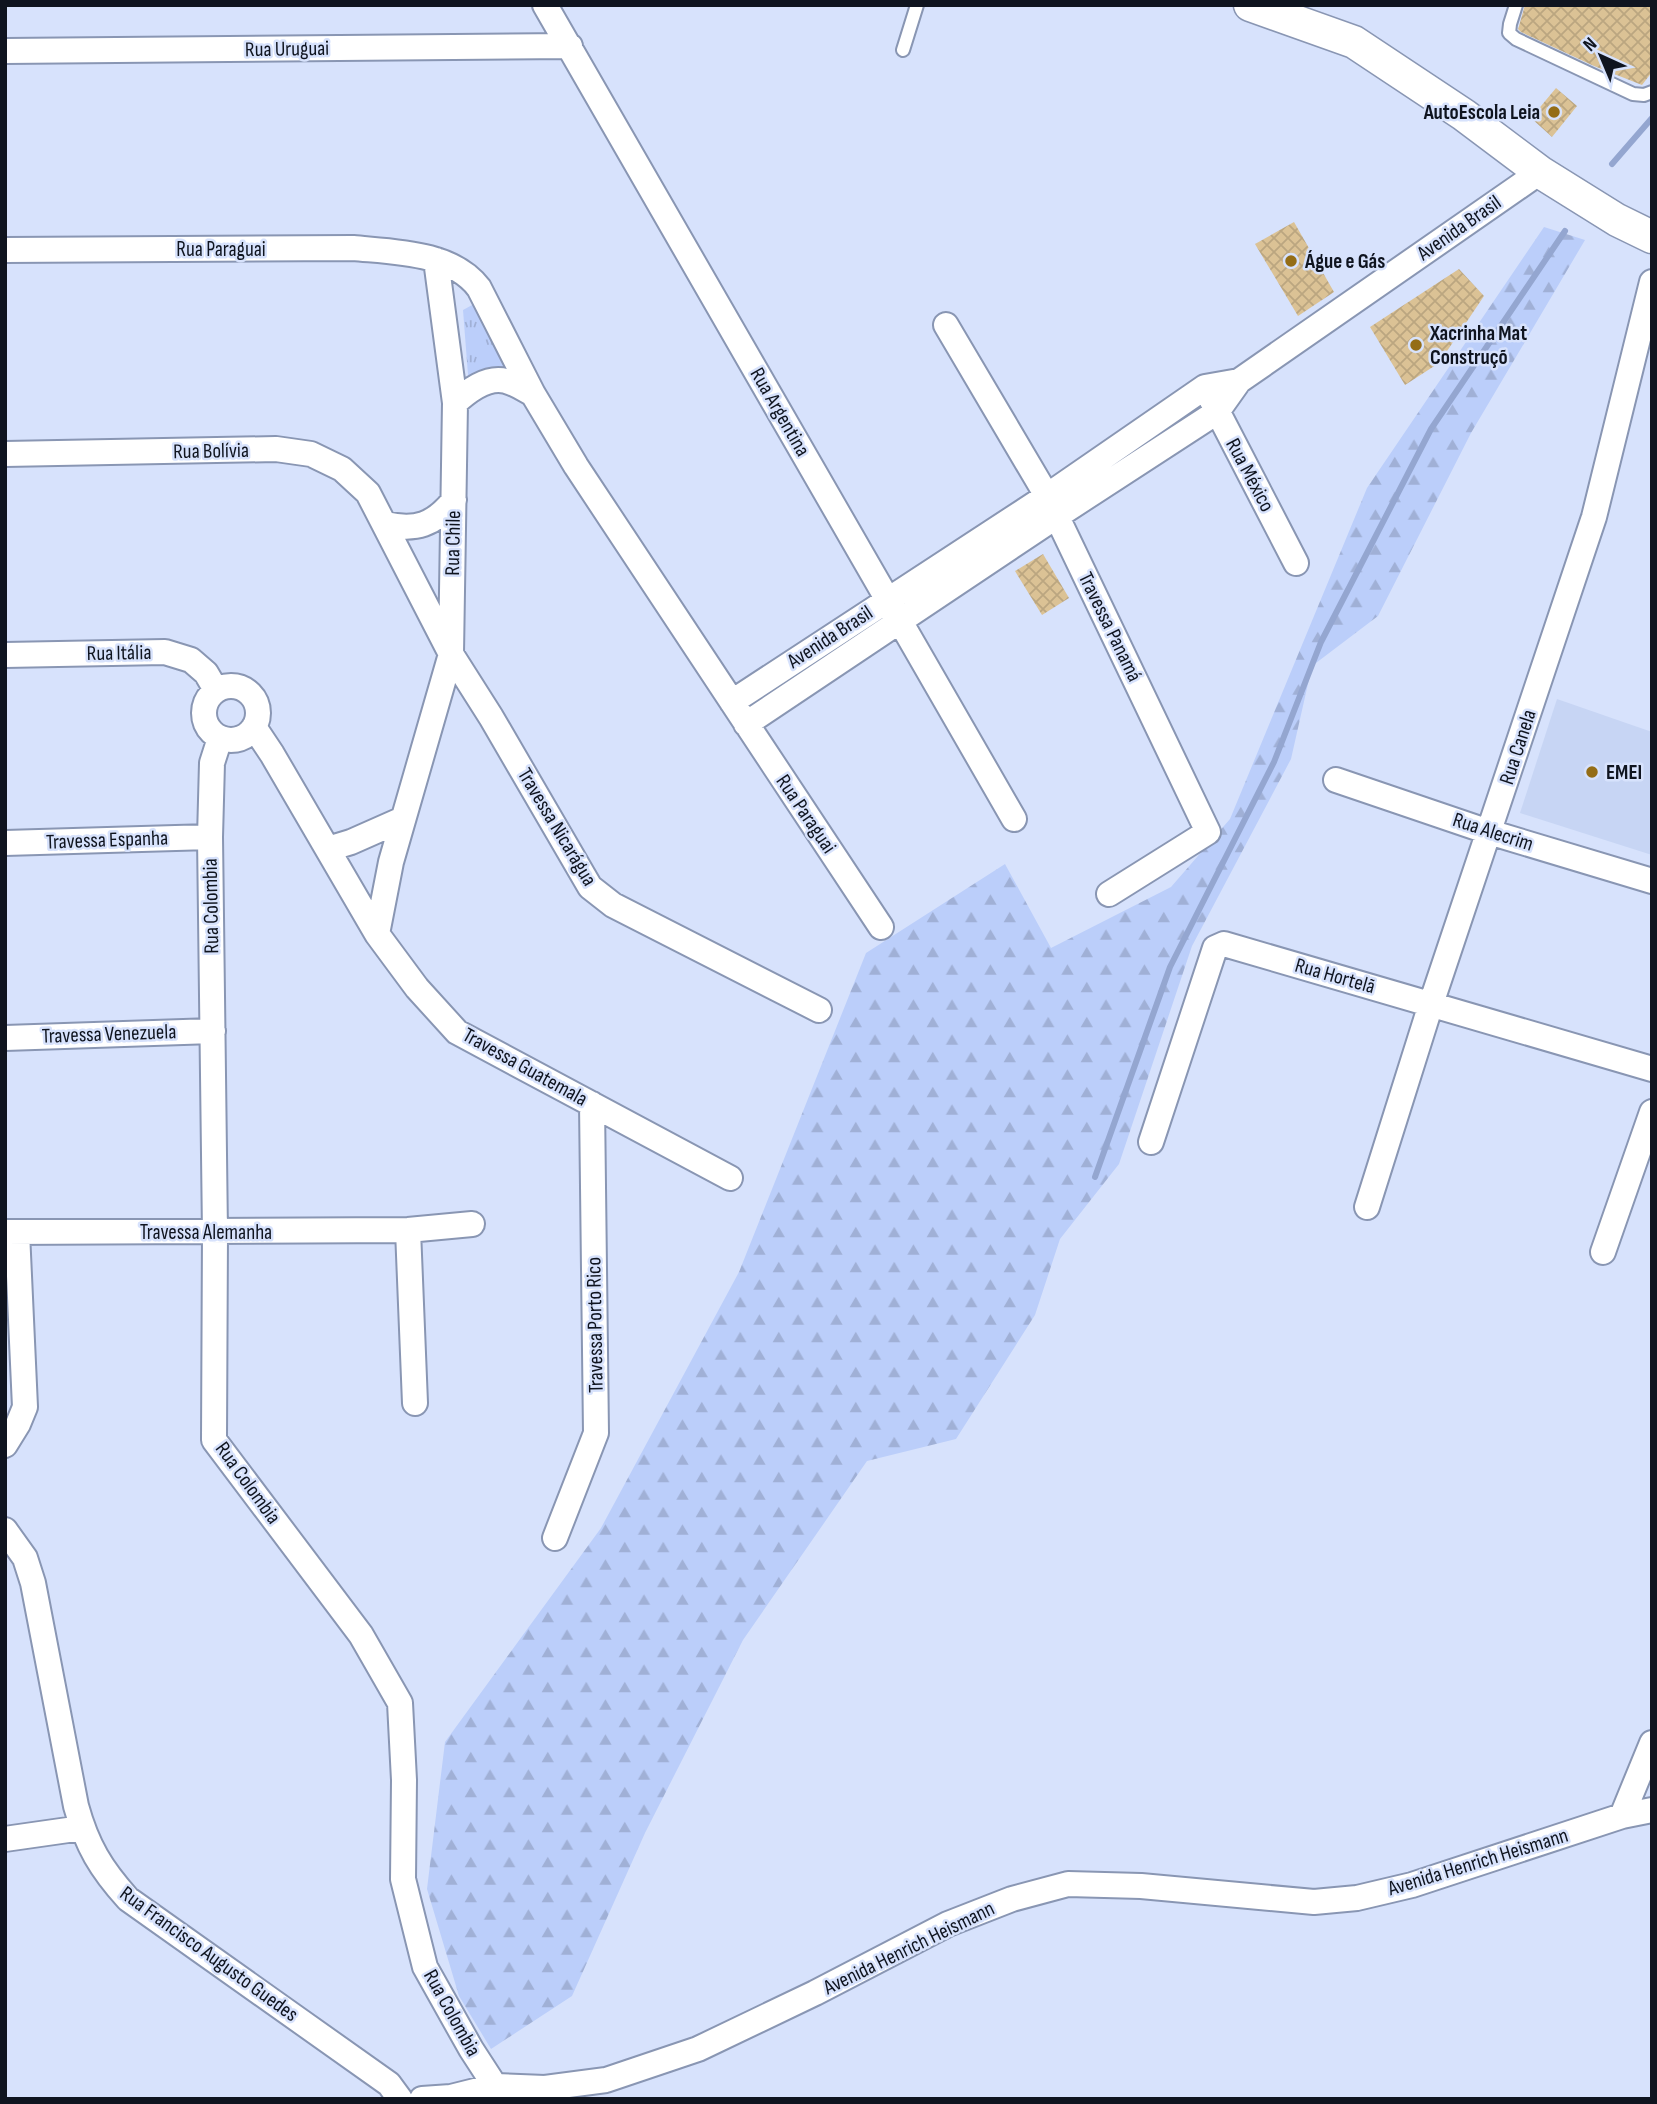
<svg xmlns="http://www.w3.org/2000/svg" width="1657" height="2104" font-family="'Sofia Sans Condensed',sans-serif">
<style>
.built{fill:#c7d5f4}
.grass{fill:url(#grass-tufts)}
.forest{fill:url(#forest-firs)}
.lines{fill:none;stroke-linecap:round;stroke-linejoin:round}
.stream{stroke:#94a6d0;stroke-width:6}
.building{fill:url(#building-cross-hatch)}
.service-casing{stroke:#8996b3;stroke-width:16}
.minor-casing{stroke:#8996b3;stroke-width:28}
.tertiary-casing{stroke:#8996b3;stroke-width:35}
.service{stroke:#fff;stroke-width:12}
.minor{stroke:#fff;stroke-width:24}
.tertiary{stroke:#fff;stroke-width:32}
.poi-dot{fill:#946d16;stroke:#d7e2fc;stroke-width:2.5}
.labels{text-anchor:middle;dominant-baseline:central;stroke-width:5;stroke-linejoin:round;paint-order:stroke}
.street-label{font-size:21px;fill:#0f141f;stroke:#d7e2fc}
.poi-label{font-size:21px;font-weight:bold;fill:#0f141f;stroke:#d7e2fc;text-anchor:start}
</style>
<defs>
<pattern id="grass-tufts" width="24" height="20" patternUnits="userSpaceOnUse" patternTransform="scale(1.75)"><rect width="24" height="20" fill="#bbcefa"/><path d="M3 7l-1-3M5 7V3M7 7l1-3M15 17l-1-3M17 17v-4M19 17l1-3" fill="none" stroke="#a0b0d6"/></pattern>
<pattern id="forest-firs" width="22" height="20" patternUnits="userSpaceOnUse" patternTransform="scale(1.75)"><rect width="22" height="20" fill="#bbcefa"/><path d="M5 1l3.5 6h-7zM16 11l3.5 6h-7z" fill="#a0b0d6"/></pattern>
<pattern id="building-cross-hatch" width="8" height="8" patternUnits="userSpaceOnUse" patternTransform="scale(1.75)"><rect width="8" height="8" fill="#dbc295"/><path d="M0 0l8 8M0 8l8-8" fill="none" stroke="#bba680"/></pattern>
</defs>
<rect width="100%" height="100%" fill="#d7e2fc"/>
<!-- built -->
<path class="built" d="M1557,699l95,33v123l-132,-42z"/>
<!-- grass -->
<path class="grass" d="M474,304l34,55 -4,9 -31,12 -5,-5 -5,-65z"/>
<!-- forest -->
<path class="forest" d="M1544,227l41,13 -114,193 -93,183 -66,50 -21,93 -99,187 -73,218 -59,75 -25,76 -79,124 -89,22 -124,179 -98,193 -73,163 -81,53 -32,-53 -32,-107 18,-147 156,-214 138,-256 127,-319 139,-89 46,84 120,-61 59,-68 137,-331z"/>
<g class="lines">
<!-- stream -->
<path class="stream" d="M1612,164l40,-46
M1095,1177l75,-210 104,-205 47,-120 110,-213 134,-198"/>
</g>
<!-- building -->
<path class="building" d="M1525,5h127v67l-10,13 -48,-19 -73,-34 -3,-3 1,-3z
M1556,88l21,18 -25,31 -21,-19z
M1294,222l40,70 -36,24 -43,-72z
M1459,269l25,27 -45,67 -34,22 -35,-58z
M1043,554l26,44 -27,17 -27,-44z"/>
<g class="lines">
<defs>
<path id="service" d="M1516,5l-6,19 -1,9 7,6 117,55 11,1 8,-3
M903,50l14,-45"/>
<path id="minor" d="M545,5l469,814
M5,51l565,-5
M5,250l348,-2c41,4 99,4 126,40l54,106 43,72 305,461
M946,325l101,171 161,336 -99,62
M1210,397l86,166
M455,403c13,-12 32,-27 51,-22 9,2 19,9 27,13
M5,454l271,-5 35,5 31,15 26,24 83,161 40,63 99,170 23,18 206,105
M385,524c31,7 49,1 69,-24
M5,655l160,-3 26,8 15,13 10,17
M204 713a27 27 0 1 1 54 0a27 27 0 1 1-54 0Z
M732,702l315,-206 158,-109 34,-6
M746,724l311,-208 160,-104 22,-31 301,-209
M254,727l18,27 105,180 40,54 40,44 273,146
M220,738l-8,25 -2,74 5,396 -1,207 147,195 39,68 4,77 -1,99 22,88 46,82 24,37
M1336,780l153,52 163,49
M5,843l205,-6
M328,849l23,-7 52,-23
M377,934l14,-72 60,-208 4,-251 -19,-143
M5,1038l208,-7
M1151,1142l64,-194 9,-4 428,125
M1367,1207l64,-203 163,-487 58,-235
M408,1230l7,173
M5,1232l403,-2 64,-6
M1603,1252l49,-140
M5,1445l13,-21 7,-17 -8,-175
M5,1530l20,28 8,25 43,223c11,40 25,63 52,93l261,185 11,15
M555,1538l41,-105 -4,-329
M1622,1816l30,-73
M5,1839l77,-11
M422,2099l29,-2 44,-11 50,2 61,-8 92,-31 117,-56 133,-69 64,-25 56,-15 73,2 173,16 43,-4 55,-13 210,-69 30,-6"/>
<path id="tertiary" d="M1250,5l104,37 110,73 76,57 77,48 35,17"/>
</defs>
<!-- service casing -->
<use href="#service" class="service-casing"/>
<!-- minor casing -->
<use href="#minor" class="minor-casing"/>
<!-- tertiary casing -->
<use href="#tertiary" class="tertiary-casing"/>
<!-- service -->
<use href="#service" class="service"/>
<!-- minor -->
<use href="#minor" class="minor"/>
<!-- tertiary -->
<use href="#tertiary" class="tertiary"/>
</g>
<!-- markers -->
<g class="poi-dot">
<circle cx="1554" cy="112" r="7"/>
<circle cx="1291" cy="261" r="7"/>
<circle cx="1416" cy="345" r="7"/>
<circle cx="1592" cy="772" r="7"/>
</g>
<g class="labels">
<!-- street labels -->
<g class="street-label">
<text transform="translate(287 49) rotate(-1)">Rua Uruguai</text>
<text transform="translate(1459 228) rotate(-35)">Avenida Brasil</text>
<text x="221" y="249">Rua Paraguai</text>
<text transform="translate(780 412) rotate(60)">Rua Argentina</text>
<text transform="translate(211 451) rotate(-1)">Rua Bolívia</text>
<text transform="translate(1250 475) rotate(62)">Rua México</text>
<text transform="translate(453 543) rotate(-89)">Rua Chile</text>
<text transform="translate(1110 627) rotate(64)">Travessa Panamá</text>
<text transform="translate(830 637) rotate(-33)">Avenida Brasil</text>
<text transform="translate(119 653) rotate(-1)">Rua Itália</text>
<text transform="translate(1518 747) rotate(-72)">Rua Canela</text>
<text transform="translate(806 814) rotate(56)">Rua Paraguai</text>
<text transform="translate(557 827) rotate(59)">Travessa Nicarágua</text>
<text transform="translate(1493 832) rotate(18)">Rua Alecrim</text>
<text transform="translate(107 840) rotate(-2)">Travessa Espanha</text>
<text transform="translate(211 906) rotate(-91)">Rua Colombia</text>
<text transform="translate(1335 976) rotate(16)">Rua Hortelã</text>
<text transform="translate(109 1034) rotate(-2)">Travessa Venezuela</text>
<text transform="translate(525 1067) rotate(29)">Travessa Guatemala</text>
<text x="206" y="1232">Travessa Alemanha</text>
<text transform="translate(595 1325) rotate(-91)">Travessa Porto Rico</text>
<text transform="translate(248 1483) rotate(54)">Rua Colombia</text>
<text transform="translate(1478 1862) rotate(-17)">Avenida Henrich Heismann</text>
<text transform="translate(909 1948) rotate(-26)">Avenida Henrich Heismann</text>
<text transform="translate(209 1954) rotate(36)">Rua Francisco Augusto Guedes</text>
<text transform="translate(452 2013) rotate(61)">Rua Colombia</text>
</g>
<!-- poi labels -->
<g class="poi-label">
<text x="1540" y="112" text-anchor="end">AutoEscola Leia</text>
<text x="1305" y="261">Águe e Gás</text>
<text x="1430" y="333">Xacrinha Mat<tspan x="1430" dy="24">Construçõ</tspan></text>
<text x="1606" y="772">EMEI</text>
</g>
</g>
<!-- border -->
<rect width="1657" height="2104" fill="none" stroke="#0f141f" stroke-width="14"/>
<!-- north arrow -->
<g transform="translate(1601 56) rotate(316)" stroke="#d7e2fc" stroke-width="5" paint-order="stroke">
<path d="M0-5L12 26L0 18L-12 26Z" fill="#0f141f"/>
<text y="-10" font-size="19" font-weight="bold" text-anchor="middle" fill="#0f141f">N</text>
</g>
</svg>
